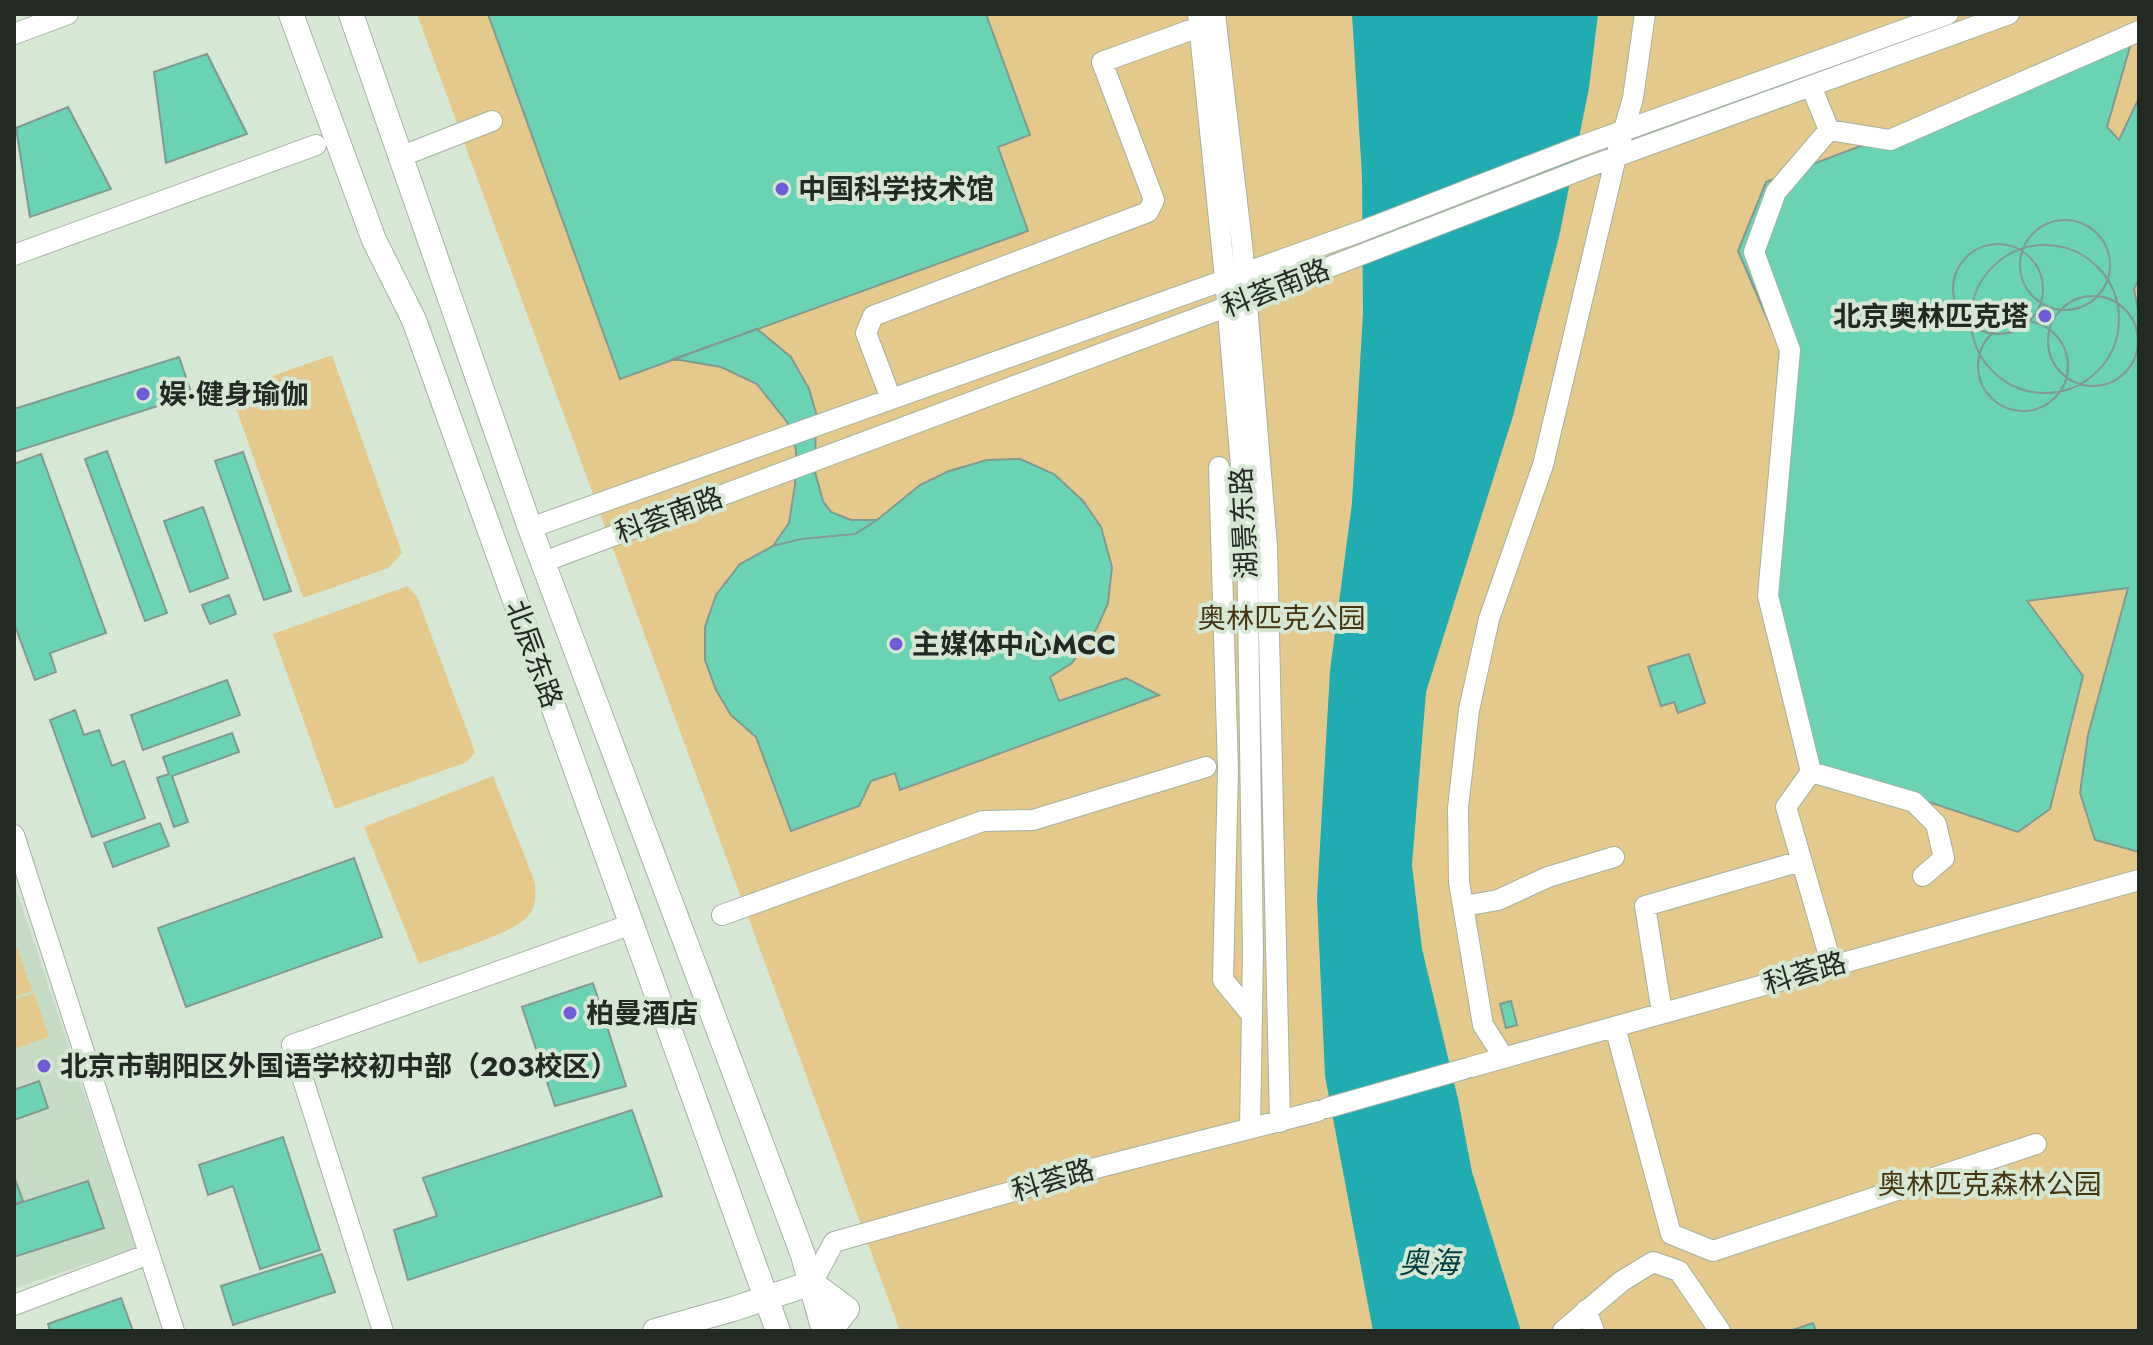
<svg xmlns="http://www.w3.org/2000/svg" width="2153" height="1345" font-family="Jost,'Noto Sans SC',sans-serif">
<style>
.built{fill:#c7dcc4}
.green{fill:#e5c88b}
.water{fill:#21acb2}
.building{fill:#69d3b3;stroke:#819991;stroke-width:2}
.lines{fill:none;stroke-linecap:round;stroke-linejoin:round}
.minor-casing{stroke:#a2b2a1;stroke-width:22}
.major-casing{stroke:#a2b2a1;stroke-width:26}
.minor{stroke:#fff;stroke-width:20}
.major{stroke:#fff;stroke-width:24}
.poi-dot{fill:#6f5cd6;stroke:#d6e7d4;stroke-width:3}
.labels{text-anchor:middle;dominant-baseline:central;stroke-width:8;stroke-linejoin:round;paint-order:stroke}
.poi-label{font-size:28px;font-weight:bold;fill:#232a23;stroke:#d6e7d4;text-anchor:start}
.street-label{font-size:28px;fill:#232a23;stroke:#d6e7d4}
.park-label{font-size:28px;fill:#453511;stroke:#d6e7d4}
.water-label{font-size:30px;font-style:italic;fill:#003d40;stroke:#d6e7d4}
</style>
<rect width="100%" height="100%" fill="#d6e7d4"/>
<!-- built -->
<path class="built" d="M14,883l122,365 -122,40z"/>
<!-- green -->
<path class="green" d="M417,14h1722v1317h-1239z
M332,355l70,198 -14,15 -85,30 -73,-207z
M408,586l9,11 58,155 -8,10 -132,47 -62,-175z
M493,776l41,104c2,12 3,26 -6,36 -15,18 -85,38 -109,48l-55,-137z
M17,947l15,44 -18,6v-49z
M34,993l15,44 -35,12v-49z"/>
<!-- water -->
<path class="water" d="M1352,14h246l-9,74 -30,149 -46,179 -87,276 -14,173 10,84 36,150 14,73 49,159h-148l-48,-255 -8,-178 13,-227 22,-168 11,-190 -1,-137z"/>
<!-- building -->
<path class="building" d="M488,14h498l44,121 -32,12 30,84 -408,148z
M2131,43l-24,84 12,13 20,-42v181l-5,10 5,26v537l-44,-12 -15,-47 8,-58 40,-147 -101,13 56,75 -33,133 -32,23 -220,-74 -37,-165 19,-245 -42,-97 28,-69z
M207,54l40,80 -81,29 -12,-91z
M68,107l43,82 -81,28 -14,-89z
M2020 265a45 45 0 1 1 90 0a45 45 0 1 1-90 0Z
M1953 289a45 45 0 1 1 90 0a45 45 0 1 1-90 0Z
M1971 319a74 74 0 1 1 148 0a74 74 0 1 1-148 0Z
M2048 341a45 45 0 1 1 90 0a45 45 0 1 1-90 0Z
M1978 366a45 45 0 1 1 90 0a45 45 0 1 1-90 0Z
M757,329l34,28 18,32 7,24 -1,59 8,29 8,11 20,8h26l-22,14 -54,5 -28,7 16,-23 6,-38 1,-35 -9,-28 -30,-38 -36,-17 -47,-8z
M179,357l13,38 -178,57v-43z
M107,451l60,162 -22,8 -60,-162z
M243,452l48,139 -27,9 -49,-139z
M41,454l65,179 -56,20 6,19 -21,8 -21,-57v-159z
M1020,459l34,15 29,27 18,26 11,40 -4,36 -11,25 -25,35 -22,14 9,24 67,-23 33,17 -259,95 -5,-17 -24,8 -12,25 -68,25 -35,-94 -25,-22 -15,-25 -11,-30v-33l11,-32 24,-31 33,-18 28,-7 54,-5 22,-14 43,-35 29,-14 38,-11z
M203,507l25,71 -38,14 -26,-71z
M229,595l7,19 -26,10 -8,-19z
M1689,654l16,49 -27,10 -4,-11 -13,4 -13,-39z
M227,680l13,35 -97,35 -12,-35z
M75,710l9,25 15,-5 13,36 12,-5 21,57 -53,19 -42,-117z
M232,733l7,19 -67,24 16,46 -14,5 -17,-49 12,-4 -6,-17z
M160,823l9,23 -56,21 -9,-24z
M354,858l28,79 -196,70 -28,-79z
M593,983l33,103 -71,20 -33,-99z
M1511,1001l6,24 -11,3 -6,-24z
M39,1081l9,27 -34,12v-30z
M632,1110l30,86 -254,84 -14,-50 43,-14 -14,-38z
M283,1137l37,113 -60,19 -27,-83 -25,9 -9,-30z
M14,1176l9,25 -9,3z
M88,1181l16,47 -90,29v-52z
M322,1254l13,38 -102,33 -12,-39z
M121,1298l12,33h-83l-2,-7z
M1813,1323l3,8h-26z"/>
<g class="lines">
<defs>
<path id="minor" d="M1198,14l27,264 22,258 6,416 -3,177
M1215,14l27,230 25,302 13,576
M14,34l54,-20
M1811,86l18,44 61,10 249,-109
M1829,130l-53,62 -22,60 36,98 -22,246 43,176 103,30 22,22 8,34 -21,18
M402,156l90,-35
M14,255l302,-110
M891,399l-25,-66 7,-17 275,-104 6,-12 -52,-138 97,-35
M1219,467l9,303 -5,210 29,35
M530,528l832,-297 219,-85 367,-132
M543,562l670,-250 375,-145 421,-153
M1811,772l-25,35 46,159
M14,835l160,496
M1464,906l34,-6 50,-23 66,-20
M722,915l261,-94 50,-1 173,-53
M1662,1013l-17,-107 156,-45
M1615,1027l56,207 42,17 323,-107
M1504,1058l-21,-33 -24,-143 -1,-74 11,-98 20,-91 54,-154 73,-308 17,-59 12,-84
M1471,1067l668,-187
M1327,1108l137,-39
M812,1283l22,-41 258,-73 226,-58
M14,1305l135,-51
M1586,1310l8,21
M383,1331l-91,-286 340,-121
M1563,1331l59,-50 31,-19 26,9 41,60"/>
<path id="major" d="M291,14l83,226 40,80 364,1011
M351,14l179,514 273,727 21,76
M655,1331l78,-22 79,-26 35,26 -17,22"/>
</defs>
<!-- minor casing -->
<use href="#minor" class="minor-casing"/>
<!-- major casing -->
<use href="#major" class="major-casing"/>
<!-- minor -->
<use href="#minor" class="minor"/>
<!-- major -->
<use href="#major" class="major"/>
</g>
<!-- markers -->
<g class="poi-dot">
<circle cx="782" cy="189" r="8"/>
<circle cx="2045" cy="316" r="8"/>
<circle cx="143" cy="394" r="8"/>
<circle cx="896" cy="644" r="8"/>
<circle cx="570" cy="1013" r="8"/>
<circle cx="44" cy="1066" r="8"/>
</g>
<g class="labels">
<!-- poi labels -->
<g class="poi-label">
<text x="798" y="189">中国科学技术馆</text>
<text x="2029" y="316" text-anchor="end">北京奥林匹克塔</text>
<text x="159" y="394">娱·健身瑜伽</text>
<text x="912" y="644">主媒体中心MCC</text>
<text x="586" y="1013">柏曼酒店</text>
<text x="60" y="1066">北京市朝阳区外国语学校初中部（203校区）</text>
</g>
<!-- street labels -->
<g class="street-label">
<text transform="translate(1276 288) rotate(-21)">科荟南路</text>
<text transform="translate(669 515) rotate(-20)">科荟南路</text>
<text transform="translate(1244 523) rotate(-93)">湖景东路</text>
<text transform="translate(534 654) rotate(70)">北辰东路</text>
<text transform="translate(1805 973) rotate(-16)">科荟路</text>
<text transform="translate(1053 1180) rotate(-16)">科荟路</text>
</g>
<!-- park labels -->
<g class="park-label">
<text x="1282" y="618">奥林匹克公园</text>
<text x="1990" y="1184">奥林匹克森林公园</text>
</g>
<!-- water labels -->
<g class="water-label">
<text x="1429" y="1262">奥海</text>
</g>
</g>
<!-- border -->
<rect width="2153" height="1345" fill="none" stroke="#232a23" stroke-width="32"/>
</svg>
